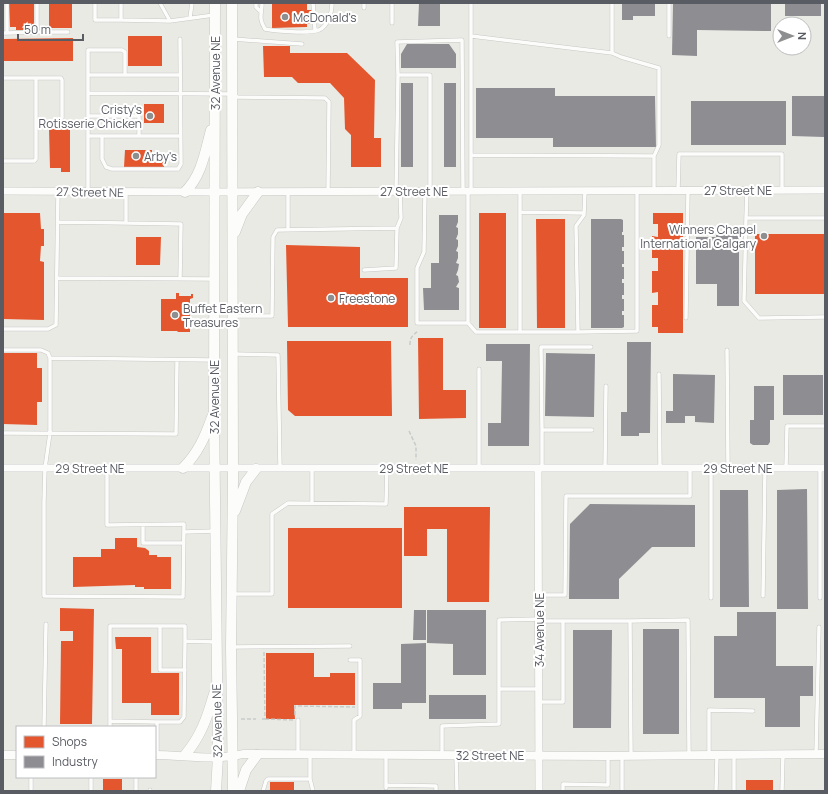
<svg xmlns="http://www.w3.org/2000/svg" width="828" height="794" font-family="Manrope,sans-serif">
<style>
.shops{fill:#e4572e}
.industry{fill:#8d8d92}
.lines{fill:none;stroke-linecap:round;stroke-linejoin:round}
.service-casing{stroke:#c7c8c6;stroke-width:4.5}
.minor-casing{stroke:#c7c8c6;stroke-width:8}
.tertiary-casing{stroke:#c7c8c6;stroke-width:9}
.secondary-casing{stroke:#c7c8c7;stroke-width:11}
.path{stroke:#c6ccca;stroke-width:1.5;stroke-dasharray:4 2;stroke-linecap:butt}
.service{stroke:#fcfcfb;stroke-width:3.5}
.minor{stroke:#fcfcfb;stroke-width:7}
.tertiary{stroke:#fcfcfb;stroke-width:8}
.secondary{stroke:#fcfcfb;stroke-width:10}
.poi-dot{fill:#8c8e90;stroke:#fff;stroke-width:1.5}
.labels{text-anchor:middle;dominant-baseline:central;stroke-width:4;stroke-linejoin:round;paint-order:stroke}
.poi-label{font-size:12px;fill:#595c63;stroke:#fff;text-anchor:start}
.street-label{font-size:12px;fill:#595c63;stroke:#fff}
</style>
<rect width="100%" height="100%" fill="#eaeae4"/>
<!-- shops -->
<path class="shops" d="M49,3h23v25h-23z
M272,3h35v7h5v14h-5v3l-35,1z
M9,4h25v23h-7v3h-11v-3h-6z
M128,36h34v30h-34z
M73,38v23h-70v-22z
M263,46h27v7h57l28,27 -1,58h7v29h-30v-32l-6,-6 -1,-31 -14,-15h-32l-6,-6h-28z
M144,104h20v19h-20z
M59,120h11v52h-9v-4h-11l-1,-39h10z
M125,150h27v3h12v14h-40z
M3,213h37l1,16h3v17h-3l-1,15 4,1v58l-41,-1z
M479,213h27v115h-27z
M653,213h30v120h-25v-6h-6v-22h6v-13l-6,1v-22h6v-13h-6v-22l6,1v-13h-5z
M536,219h29v109h-28z
M755,234h70v60h-70z
M136,237h25l-1,28h-24z
M286,245l74,2v31h48v49h-120z
M176,293h3v3h12v-2h2v4l-3,1v33h-12l-1,-1h-16v-32h15z
M418,338h25v52h23v28l-47,1z
M287,341h104l1,75h-97l-7,-6z
M3,353h34v15h5v34h-5v23l-34,-1z
M404,507h86l-1,95h-42v-73h-20v27h-23z
M288,528h114v80h-114z
M115,538h22v9l8,1 4,3v4h8v2h14v32h-27v-2h-9v-2l-62,2v-30h28v-8h14z
M60,608l34,1 -2,115h-32l1,-83h12v-10h-13z
M115,637h36v36h28v42h-28v-12h-29v-54h-6z
M266,653h48v24h16v-4h25v32h-61l1,14h-29z
M103,779h19v12h-19z
M746,780h27v11h-27z
M270,782h24v9h-24z"/>
<!-- industry -->
<path class="industry" d="M419,3h21v23h-22z
M622,3h33v13h-22v4h-11z
M673,3h98v28l-74,-1v26l-25,-1z
M785,3h36v13h-36z
M407,44h42l7,10v14h-55v-14z
M401,83h12v84h-12z
M444,83h12v84h-12z
M476,88h79v8h100l1,51h-103v-9h-77z
M792,96h33v40l-1,1 -32,-1z
M691,101h95v44h-95z
M439,215h19v7l-2,5 2,1v6l-2,5 2,1v6l-2,5 2,1v6l-2,5 3,1 -1,6 -2,5 2,1 1,6 -3,5 3,1v22h-35l-1,-22h8v-25h8z
M591,219h30l2,1v12h-1v3h2v12h-2v4h2v13h-2v3h2v12h-2v4h2v12h-2v4h2v12h-2v4h2v12l-2,1h-31z
M716,235h23v71h-22v-22h-21v-47h20z
M627,342h24l-1,91h-11v3h-18v-24h6z
M486,344h44l-1,102h-41v-23h13l1,-62h-16z
M546,353l49,1 -1,63 -49,-1z
M673,374l42,1 -1,48 -19,-1v-6h-10v7h-19v-12h7z
M783,375h40v40h-40z
M754,386h20v34h-4v22l-2,3h-15l-3,-2v-23h4z
M807,489l1,120h-31v-119z
M720,490h28l1,117h-29z
M590,504l105,1v42h-43l-33,32v20h-50l1,-75z
M414,610h12v30h-13z
M427,610h59v65h-33v-31l-26,-1z
M737,612h39v54h37v30h-13v31h-35v-29h-51v-62h23z
M643,629h36v105h-36z
M573,630h39l-1,98h-38z
M426,643v60h-24v6h-29v-26h28v-39z
M429,695h57v24h-57z"/>
<g class="lines">
<defs>
<path id="service" d="M37,3v29h31
M95,3v17h26
M121,3v17l49,1 44,-6
M160,3l10,18
M256,3v4l4,4
M262,3c0,11 -4,15 3,26 11,2 43,5 54,1 9,-4 13,-17 13,-27
M313,3l2,27
M669,3v33
M364,8v-5
M190,18l2,-15
M392,23v-20
M3,33h4v-30
M7,33l30,-1
M471,36l141,17v-50
M233,39l69,5
M612,53l9,4 38,11v77l-5,11
M88,75v-25h34l3,2v23
M398,75h32v116
M3,78h58l1,2v38
M88,93v-18h92
M88,116h50l1,1v19
M88,136h92
M102,136v23l4,8 6,2h66l3,-5 -1,-125
M472,155l182,1v34
M3,161h31l2,-2v-81
M678,190l1,-36h103v36
M747,190l-1,28h79
M396,191l2,-116 -1,-33 65,-2 1,151
M425,191l-1,61 -7,16v55h51v-132
M471,191v-188
M88,192v-99l145,1 4,3 88,1 4,4 -1,90
M288,192v37
M520,212l64,1
M746,218l-2,83 15,17 66,-1
M58,222l68,1v-31
M126,223l55,1 -1,55
M364,270l32,-2 1,-40
M57,278l156,1
M234,316h38l1,-79 4,-7 120,-2 4,-10 -1,-27
M686,318l2,-128
M468,323l8,9h44v-141
M3,329h45l8,-4 2,-134
M520,332h58l-2,-106 8,-11 1,-24
M578,332l59,-1v-140
M3,350h38l7,3 2,5
M727,350l1,118
M235,354l43,1 2,113
M659,374l1,94
M542,430l-1,-83h50
M3,433l173,1 1,-74
M312,468v35
M479,468v-99
M542,468v-38h50
M605,468l1,-82
M786,468l1,-42h38
M107,469v56l77,-1 -1,73 -139,-1v-94l1,-34 5,-35v-75l163,2
M143,525v18h41
M184,532l31,-1
M232,594h40v-80l16,-11 98,1 1,-36
M539,595h26l1,-99h124v-28
M763,596l2,-128
M711,598v-130
M820,598v-130
M539,621h24v81h-24
M563,621h67l1,134
M630,621l58,-1 1,135
M160,626v44h25
M232,647l118,-1
M350,660h10v56l-6,4v34
M499,689h40
M110,721v-95h75v15
M44,727l2,-103
M110,727v-6l47,1
M442,754v-28l57,-2v-104l40,-1
M816,754l3,-127
M157,755v-33h23l4,-5 1,-76 30,1
M298,755v-35
M310,755v24l3,12
M709,755v-45l44,1
M456,756l1,35
M622,756v35
M734,756v35
M31,777v14
M91,777v14
M386,785l50,1v5
M386,788v-32
M136,790v-13
M150,791v-1
M263,791l3,-10 2,-2h42
M563,791v-7l45,1v-29
M716,791l1,-35
M782,791l1,-36"/>
<path id="minor" d="M3,191l212,1 610,-2
M3,468h822
M538,468l1,323"/>
<path id="tertiary" d="M3,755h14
M155,755c28,0 61,6 88,-1l365,2 217,-2"/>
<path id="secondary" d="M215,3l-1,409 4,344 -2,35
M232,3l1,477 -2,167 2,144
M185,192c17,-17 20,-40 26,-62
M235,232l7,-18 16,-22
M183,468c15,-15 22,-31 29,-51
M235,511l11,-29 10,-13
M185,755c16,-19 22,-37 29,-61
M239,791l7,-21 11,-15"/>
</defs>
<!-- service casing -->
<use href="#service" class="service-casing"/>
<!-- minor casing -->
<use href="#minor" class="minor-casing"/>
<!-- tertiary casing -->
<use href="#tertiary" class="tertiary-casing"/>
<!-- secondary casing -->
<use href="#secondary" class="secondary-casing"/>
<!-- path -->
<path class="path" d="M410,345c0,-8 2,-9 8,-14
M409,431l7,15v14
M295,715v-9l60,1
M241,719h15
M262,719h3l-1,-67
M265,719l28,1"/>
<!-- service -->
<use href="#service" class="service"/>
<!-- minor -->
<use href="#minor" class="minor"/>
<!-- tertiary -->
<use href="#tertiary" class="tertiary"/>
<!-- secondary -->
<use href="#secondary" class="secondary"/>
</g>
<!-- markers -->
<g class="poi-dot">
<circle cx="285" cy="17" r="4"/>
<circle cx="150" cy="116" r="4"/>
<circle cx="136" cy="156" r="4"/>
<circle cx="764" cy="236" r="4"/>
<circle cx="331" cy="298" r="4"/>
<circle cx="175" cy="315" r="4"/>
</g>
<g class="labels">
<!-- poi labels -->
<g class="poi-label">
<text x="293" y="17">McDonald's</text>
<text x="142" y="109" text-anchor="end">Cristy's<tspan x="142" dy="14">Rotisserie Chicken</tspan></text>
<text x="144" y="156">Arby's</text>
<text x="756" y="229" text-anchor="end">Winners Chapel<tspan x="756" dy="14">International Calgary</tspan></text>
<text x="339" y="298">Freestone</text>
<text x="183" y="308">Buffet Eastern<tspan x="183" dy="14">Treasures</tspan></text>
</g>
<!-- street labels -->
<g class="street-label">
<text transform="translate(215 73) rotate(-90)">32 Avenue NE</text>
<text x="738" y="190">27 Street NE</text>
<text x="414" y="191">27 Street NE</text>
<text transform="translate(90 192) rotate(1)">27 Street NE</text>
<text transform="translate(214 397) rotate(-90)">32 Avenue NE</text>
<text x="90" y="468">29 Street NE</text>
<text x="414" y="468">29 Street NE</text>
<text x="738" y="468">29 Street NE</text>
<text transform="translate(539 630) rotate(-90)">34 Avenue NE</text>
<text transform="translate(217 721) rotate(-91)">32 Avenue NE</text>
<text x="490" y="755">32 Street NE</text>
</g>
</g>
<!-- border -->
<rect width="828" height="794" fill="none" stroke="#595c63" stroke-width="8"/>
<!-- legend -->
<rect x="16" y="726" width="140" height="52" fill="#ffffff" stroke="#bdbec1"/>
<rect x="24" y="736" width="20" height="12" fill="#e4572e" stroke="#bdbec1"/>
<text x="52" y="746" font-size="12" fill="#595c63">Shops</text>
<rect x="24" y="756" width="20" height="12" fill="#8d8d92" stroke="#bdbec1"/>
<text x="52" y="766" font-size="12" fill="#595c63">Industry</text>
<!-- north arrow -->
<g transform="translate(792 36) rotate(90)"><circle r="19" fill="#ffffff" stroke="#bdbec1"/>
<path d="M0-3L7 15L0 10L-7 15Z" fill="#8c8e90"/>
<text y="-6" font-size="11" font-weight="bold" text-anchor="middle" fill="#595c63">N</text>
</g>
<!-- scale -->
<path d="M18 34v6h65v-6" fill="none" stroke="#595c63" stroke-width="2"/>
<text x="24" y="34" font-size="12" fill="#595c63" stroke="#ffffff" stroke-width="3" paint-order="stroke">50 m</text>
</svg>
